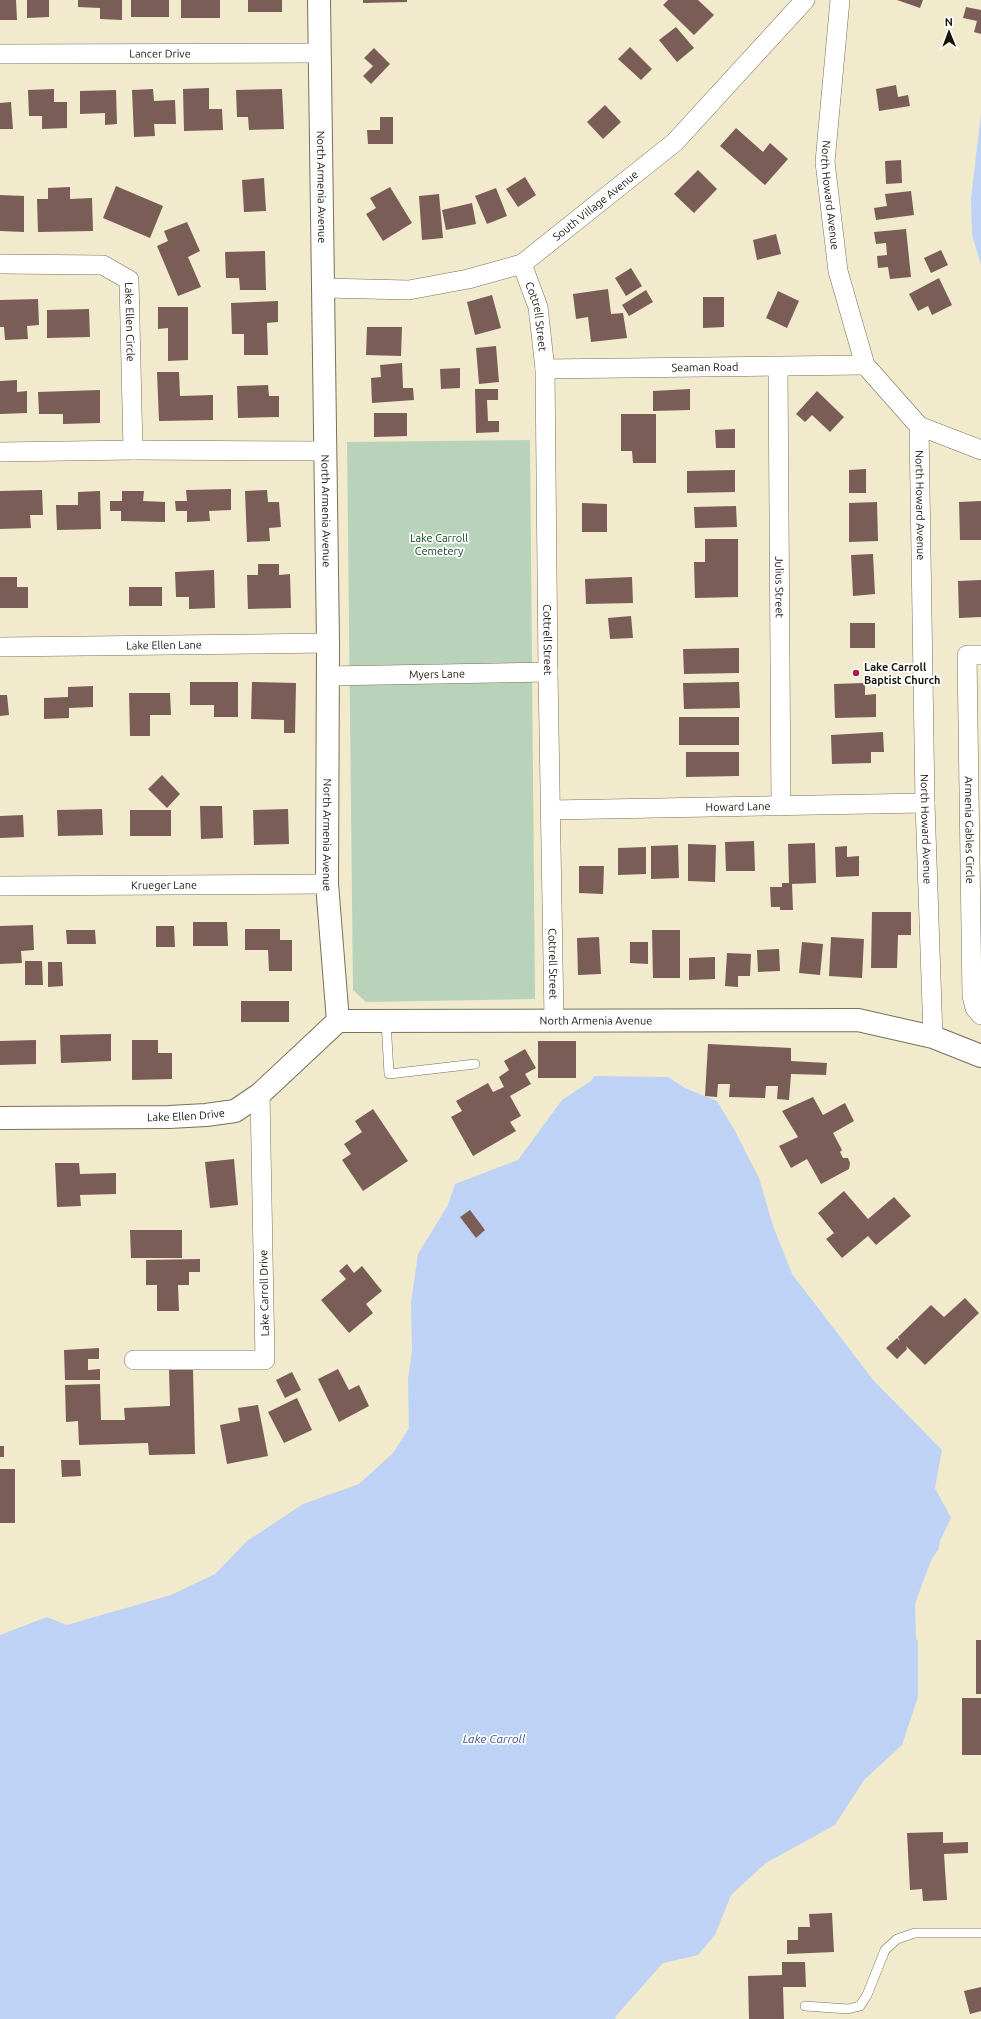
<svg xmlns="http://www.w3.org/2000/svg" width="981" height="2019" font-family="Ubuntu,sans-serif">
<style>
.green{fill:#b9d3ba}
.water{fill:#bed2f6}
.building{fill:#7a5d57}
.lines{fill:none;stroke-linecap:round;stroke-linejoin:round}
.lane-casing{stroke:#797157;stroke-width:10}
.street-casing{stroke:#797157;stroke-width:20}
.secondary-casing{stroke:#797157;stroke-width:24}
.lane{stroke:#fff;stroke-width:9}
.street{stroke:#fff;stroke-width:19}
.secondary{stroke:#fff;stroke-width:22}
.poi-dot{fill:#ad1b4d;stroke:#fff;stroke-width:1.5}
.labels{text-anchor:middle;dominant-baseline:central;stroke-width:3.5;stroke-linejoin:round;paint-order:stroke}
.street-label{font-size:11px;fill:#19160c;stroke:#fff}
.park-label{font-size:11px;fill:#064514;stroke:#fff}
.poi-label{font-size:11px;font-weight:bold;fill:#19160c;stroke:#fff;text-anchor:start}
.water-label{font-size:12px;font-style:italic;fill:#37558d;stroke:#fff}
</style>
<rect width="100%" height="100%" fill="#f2eacd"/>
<!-- green -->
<path class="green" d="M530,440l5,559 -169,3 -13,-12 -6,-548z"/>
<!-- water -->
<path class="water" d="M981,113v152l-9,-30 -1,-36z
M594,1076l74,1 17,11 32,13 18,30 24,47 14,48 19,48 82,107 68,69 -7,38 16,30 -11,23 -2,9 -7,10 -16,44 1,35 2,2v56l-16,48 -38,35 -29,45 -69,38 -35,32 -16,40 -17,20 -35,8 -48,54 1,2h-616v-384l47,-18 20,8 104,-30 44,-21 32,-33 56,-37 56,-20 34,-31 16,-25 -1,-49 4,-28 -1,-48 7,-49 30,-49 7,-21 63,-24 44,-60 29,-19z"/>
<!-- building -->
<path class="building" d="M0,0h16l1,20h-17z
M27,0h22v17l-22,1z
M78,0h44v20l-22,-1v-11l-22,-1z
M131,0h38v17h-38z
M181,0h39v18h-39z
M248,0h34v12h-34z
M363,0h44v2l-44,1z
M668,0h30l16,15 -20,20 -31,-30z
M897,0h26l-3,8z
M966,7l15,3v24l-7,-2 3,-11 -14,-3z
M676,27l18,21 -17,14 -18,-22z
M630,47l22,22 -11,11 -23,-21z
M374,48l16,16 -19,20 -8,-8 10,-10 -9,-8z
M896,85l2,12 10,-2 2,11 -31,5 -3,-22z
M209,88v21h13l1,21 -39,1 -1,-42z
M54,89v13h13v26l-25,1v-13h-13l-1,-26z
M153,89l1,12 21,-1 1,24h-22l1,12 -21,1 -2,-47z
M282,89l2,40 -35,1 -1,-13h-11l-1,-27z
M116,90l1,34 -12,1v-12l-25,1v-23z
M11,102l2,27h-13v-26z
M605,105l16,17 -18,17 -16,-17z
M380,117h13v27h-25l-1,-14h13z
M736,128l27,24 7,-9 18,16 -23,26 -45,-39z
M901,160l1,23 -16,1 -1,-23z
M698,170l19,19 -23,24 -20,-19z
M525,177l11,18 -18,12 -12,-18z
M264,178l2,33 -22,1 -2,-32z
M116,186l47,20 -13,32 -47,-20z
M70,187v12l22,-1 1,33 -55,1 -1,-33h11v-11z
M390,187l22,36 -29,18 -17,-27 10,-6 -6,-10z
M496,188l11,28 -20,8 -12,-28z
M911,191l3,24 -38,5 -2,-12 13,-2 -2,-12z
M439,194l4,44 -21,2 -3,-44z
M0,195l24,1v36l-24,-1z
M472,203l4,21 -30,6 -4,-20z
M187,222l13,29 -12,6 13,30 -23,9 -21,-50 11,-5 -4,-10z
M906,229l5,48 -21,2 -2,-12 -10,1 -1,-12 10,-1 -1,-12 -10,1 -2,-12z
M776,234l5,20 -24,6 -4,-20z
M941,250l7,15 -17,8 -7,-15z
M265,251l1,39h-26l-1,-12h-13l-1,-26z
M631,268l11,18 -16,10 -11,-18z
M939,278l13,27 -20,10 -4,-9 -10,5 -9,-17z
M608,289l3,25 12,-1 4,25 -36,4 -3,-25 -12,2 -3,-25z
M646,290l7,12 -24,14 -7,-11z
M778,291l21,10 -12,27 -21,-10z
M492,295l9,33 -26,7 -8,-33z
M703,297h21v30l-21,1z
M38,299l1,26 -12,1 1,13 -23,1 -1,-13h-4v-27z
M278,301v21l-11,1 1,32h-24v-21h-12l-1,-31z
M158,307h30v53l-20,1v-33l-10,1z
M89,309l1,28 -43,1v-28z
M367,327h35l-1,29 -35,-1z
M496,346l3,36 -20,2 -3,-36z
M402,363l1,25h10l1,12 -42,3 -1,-25 10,-1 -1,-12z
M460,368v20l-19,1 -1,-20z
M157,372h22l1,24 33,-1v25l-54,1z
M17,380v12l10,-1v22l-27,1v-33z
M268,385l1,11h10v21l-41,1 -1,-32z
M475,389h23v11h-11l1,21h11v11l-23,1z
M690,389v21l-37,1v-20z
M100,390v33l-37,1v-10h-24l-1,-22z
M817,391l27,26 -14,15 -18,-17 -7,7 -9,-8z
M374,413h33v23l-33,1z
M621,414h35v49h-23l-1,-12h-11z
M735,429v19h-19l-1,-18z
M866,469v24h-17v-23z
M735,470v22l-48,1v-22z
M231,489v21l-22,1 1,10 -23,1v-11h-11l-1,-10h12l-1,-11z
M42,490l1,25h-13l1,13 -31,1v-38z
M267,490l1,12h11l2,25 -12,1 1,13 -23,1 -2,-51z
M100,491l1,38 -44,1 -1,-25h22v-13z
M122,491h22l-1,10 22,1v20l-44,-1v-10h-11v-10h12z
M981,501v39h-21l-1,-38z
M877,502l1,39 -29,1v-39z
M582,503l25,1v28h-25z
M736,506l1,21 -42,1 -1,-21z
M705,539h33v58l-43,1 -1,-36h11z
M873,554l2,40 -22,2 -2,-41z
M258,564h21v11l11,-1 1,34 -43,1 -1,-34h11z
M214,570l1,38 -26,1v-12h-13l-1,-25z
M0,577h17v10h11v21h-28z
M632,577l1,26 -47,1 -1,-25z
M981,580v37l-22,1 -1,-37z
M129,587h33v19h-33z
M631,616l2,22 -23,1 -2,-21z
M850,623h25v25h-25z
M739,648v25l-55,1 -1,-25z
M190,682h48v35h-24v-12h-24z
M252,682l44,1 -1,50h-11v-13l-33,-1z
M739,682l1,26 -56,1 -1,-26z
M865,683v12l11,-1v23l-41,1 -1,-34z
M93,686v21l-24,1v10l-25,1v-21l24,-1v-10z
M129,693h41l1,22h-21v21h-20z
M0,695h7l2,20 -9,1z
M679,717h60v28h-60z
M883,732l1,20h-13v11l-39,1 -1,-29z
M686,752h53v24l-53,1z
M162,775l18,19 -13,14 -19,-19z
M200,806h22l1,32 -22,1z
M102,809l1,26 -45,1 -1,-26z
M288,809l1,35 -35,1 -1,-35z
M130,810h41v26h-41z
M23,815l1,22 -24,1v-22z
M754,841l1,30h-29l-1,-29z
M815,843l1,40 -24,1 1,26h-13v-3h-9l-1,-20h12v-4h7l-1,-39z
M688,844l28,1 -1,37 -27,-1z
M678,845l1,33 -28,1v-33z
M847,846v11l12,-1v20l-23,1 -1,-30z
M646,847v27l-28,1v-27z
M579,866h25l-1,28 -24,-1z
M872,912h39v23h-13l-1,33h-26z
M193,922h34l1,24h-35z
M33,925l1,25 -13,1 1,12 -22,1v-38z
M156,926h18l1,21h-19z
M245,929h35v11h12v31h-23l-1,-21h-23z
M66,930h29l1,14h-29z
M652,930h28v48h-27z
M599,937l2,37 -23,1 -1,-37z
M831,937l33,2 -2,39 -33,-2z
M630,942h18v22l-18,-1z
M802,942l21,2 -3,31 -21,-2z
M779,949l1,22 -22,1 -1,-22z
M727,953l24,1 -1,22h-12v11l-13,-1z
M715,957v22l-26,1v-22z
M25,961h17l1,24h-18z
M48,962h14l1,24 -15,1z
M241,1001h48v21h-48z
M111,1034v27l-50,2 -1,-28z
M36,1040v24l-36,1v-24z
M132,1040h26v13h14v26l-40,1z
M538,1041h38v37h-38z
M708,1044l83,4v13l36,2 -1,12 -35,-1 -2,26 -12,-1 1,-13h-12l-1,12 -36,-1 1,-13h-12l-1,13 -12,-1z
M525,1049l11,19 -11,6 6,10 -21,12 11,20 -11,6 6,9 -43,25 -22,-39 11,-6 -6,-10 32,-18 5,9 11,-5 -5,-10 10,-7 -5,-9z
M813,1097l10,18 22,-12 9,18 -21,12 9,17 -2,2 3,6h5l2,5 -1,6 -28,15 -14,-25 -16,9 -12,-22 19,-9 -16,-26z
M373,1109l35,52 -45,30 -21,-31 9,-6 -7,-10 18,-12 -7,-11z
M234,1159l4,46 -28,3 -5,-46z
M55,1163h24l1,11 36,-1v21l-36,1 1,11 -24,1z
M844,1191l24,28 26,-22 17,19 -35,29 -8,-9 -26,22 -16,-19 8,-6 -16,-20z
M470,1210l15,20 -9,8 -16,-21z
M130,1230h52v28h-51z
M200,1259v13h-11v13h-11l1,26h-22v-26h-11v-25z
M347,1264l7,9 8,-7 20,25 -16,13 7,9 -24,20 -28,-33 25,-21 -7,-8z
M965,1298l14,15 -54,52 -19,-19 1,3 -10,10 -11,-11 11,-10 3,3 -2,-4 33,-32 13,12z
M99,1348v11h-11v11l12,-1v11h-35l-1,-30z
M338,1369l11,21 10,-5 10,21 -30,16 -21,-43z
M169,1370h24l2,84 -46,1 -1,-12 -69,2 -1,-24 -12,1 -1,-37 35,-1 1,36h24l-1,-12 46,-2z
M292,1372l9,18 -16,8 -9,-18z
M297,1398l15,32 -28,13 -16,-31z
M258,1405l10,51 -41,8 -7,-39 20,-4 -2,-13z
M0,1446h4v11h-4z
M61,1460h19l1,16 -19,1z
M0,1469h15v54h-15z
M976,1640h5v54h-5z
M962,1698h19v57h-19z
M943,1832v11l25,-1v11l-24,1 3,46 -24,1 -1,-12 -12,1 -3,-57z
M832,1913l2,39 -47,2v-14h11v-13h12l-1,-13z
M782,1962h23l1,25h-23l1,32h-35l-1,-43 34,-1z
M981,1987v24l-11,3 -6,-23z"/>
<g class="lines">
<defs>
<path id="lane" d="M386,1021l3,53 86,-10
M805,2006l43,3 12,-3 7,-11 18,-45 12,-11 18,-6h66"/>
<g id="street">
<path id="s1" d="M840,0l-15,162 13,109 27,94 54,61 6,377 8,234"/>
<path id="s2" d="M0,54l319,-1"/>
<path id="s3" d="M0,264l103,1 26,15 4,170"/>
<path id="s4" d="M522,264l16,43 7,62 3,303 6,347"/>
<path id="s5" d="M324,288l85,2 59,-11 54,-15 153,-122 130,-142"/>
<path id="s6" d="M778,367l3,439"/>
<path id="s7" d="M545,369l320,-4"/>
<path d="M919,426l62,24"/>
<path d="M0,452l133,-2 193,1"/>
<path id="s8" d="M0,647l328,-4"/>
<path id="s9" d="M981,655h-14l5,341 3,12 6,7"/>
<path id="s10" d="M327,676l221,-4"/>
<path id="s11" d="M551,810l374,-7"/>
<path id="s12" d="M0,886l327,-2"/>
<path d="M134,1360h131l-5,-266"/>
</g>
<g id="secondary">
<path id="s13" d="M319,0l9,643 -1,241 11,137"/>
<path id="s14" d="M338,1021l520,-1 75,17 48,19"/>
<path id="s15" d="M0,1118l169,-1 37,-2 29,-4 25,-17 78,-73"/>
</g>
</defs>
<!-- lane casing -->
<use href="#lane" class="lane-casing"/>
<!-- street casing -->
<use href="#street" class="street-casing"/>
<!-- secondary casing -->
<use href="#secondary" class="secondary-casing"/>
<!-- lane -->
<use href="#lane" class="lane"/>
<!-- street -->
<use href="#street" class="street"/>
<!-- secondary -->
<use href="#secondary" class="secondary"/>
</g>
<!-- markers -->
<circle class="poi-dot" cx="856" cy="673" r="4"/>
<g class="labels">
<!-- street labels -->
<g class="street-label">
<text stroke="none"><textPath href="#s2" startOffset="160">Lancer Drive</textPath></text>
<text stroke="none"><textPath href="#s13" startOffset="187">North Armenia Avenue</textPath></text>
<text stroke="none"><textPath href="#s1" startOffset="196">North Howard Avenue</textPath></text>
<text stroke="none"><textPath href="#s5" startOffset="295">South Village Avenue</textPath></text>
<text stroke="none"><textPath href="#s4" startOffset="55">Cottrell Street</textPath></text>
<text stroke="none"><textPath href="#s3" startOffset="175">Lake Ellen Circle</textPath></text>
<text stroke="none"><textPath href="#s7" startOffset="160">Seaman Road</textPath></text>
<text stroke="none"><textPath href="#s1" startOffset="531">North Howard Avenue</textPath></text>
<text stroke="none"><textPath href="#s13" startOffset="511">North Armenia Avenue</textPath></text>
<text stroke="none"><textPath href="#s6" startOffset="220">Julius Street</textPath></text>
<text stroke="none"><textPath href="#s4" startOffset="379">Cottrell Street</textPath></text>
<text stroke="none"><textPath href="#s8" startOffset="164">Lake Ellen Lane</textPath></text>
<text stroke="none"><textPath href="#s10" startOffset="110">Myers Lane</textPath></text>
<text stroke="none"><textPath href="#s11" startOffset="187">Howard Lane</textPath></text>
<text stroke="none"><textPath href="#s1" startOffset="855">North Howard Avenue</textPath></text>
<text stroke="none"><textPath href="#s9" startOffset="189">Armenia Gables Circle</textPath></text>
<text stroke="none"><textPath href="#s13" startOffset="835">North Armenia Avenue</textPath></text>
<text stroke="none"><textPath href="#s12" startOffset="164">Krueger Lane</textPath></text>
<text stroke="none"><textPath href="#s4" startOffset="703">Cottrell Street</textPath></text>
<text stroke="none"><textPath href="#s14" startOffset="258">North Armenia Avenue</textPath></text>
<text stroke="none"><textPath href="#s15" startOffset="186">Lake Ellen Drive</textPath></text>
<text transform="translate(264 1293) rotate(-91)">Lake Carroll Drive</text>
</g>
<!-- park labels -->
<g class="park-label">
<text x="439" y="538">Lake Carroll<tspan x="439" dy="13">Cemetery</tspan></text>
</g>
<!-- poi labels -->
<g class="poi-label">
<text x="864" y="667">Lake Carroll<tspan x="864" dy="13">Baptist Church</tspan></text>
</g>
<!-- water labels -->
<g class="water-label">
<text x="494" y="1738">Lake Carroll</text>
</g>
</g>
<!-- north arrow -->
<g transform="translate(949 32) rotate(359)" stroke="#ffffff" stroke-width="3" paint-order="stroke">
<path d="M0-3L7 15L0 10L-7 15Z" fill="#19160c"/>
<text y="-6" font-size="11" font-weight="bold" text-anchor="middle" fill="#19160c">N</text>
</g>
</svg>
